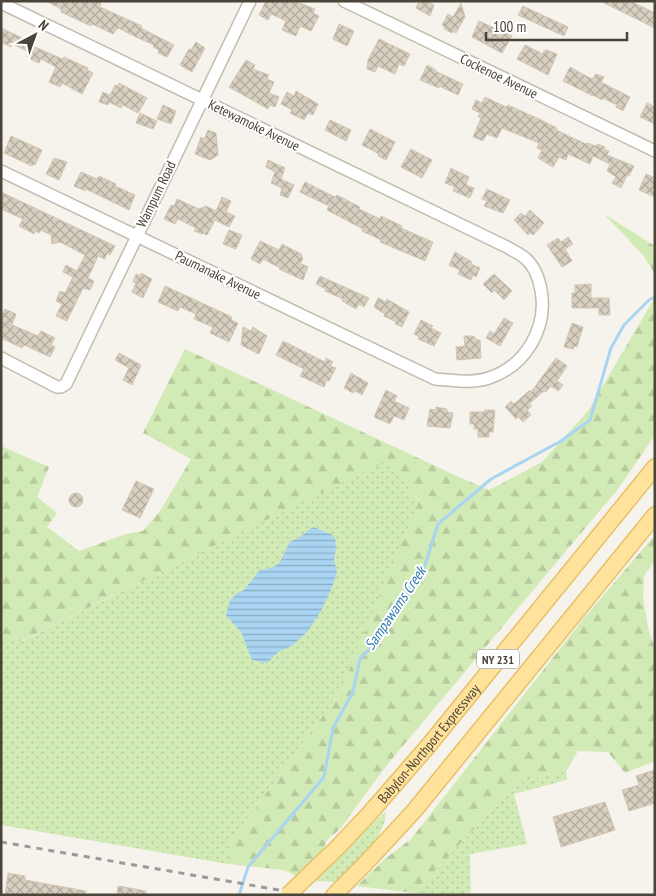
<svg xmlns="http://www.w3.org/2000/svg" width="656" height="896" font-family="'PT Sans Narrow',sans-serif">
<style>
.grass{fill:url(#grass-dots)}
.forest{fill:url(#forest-firs)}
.water{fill:url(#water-rules)}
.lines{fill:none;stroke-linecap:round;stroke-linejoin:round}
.stream{stroke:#a9d4f2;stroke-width:3}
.building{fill:url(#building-cross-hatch);stroke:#d3c7b4}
.minor-casing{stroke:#c2bbae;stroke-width:14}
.major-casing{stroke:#e6c16a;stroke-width:18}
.minor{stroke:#fff;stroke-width:11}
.major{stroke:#ffe39c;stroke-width:15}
.rail{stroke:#9a9a9a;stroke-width:3;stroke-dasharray:6 6;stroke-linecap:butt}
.major-bridge-casing{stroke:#e6c16a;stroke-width:18;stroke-linecap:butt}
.major-bridge{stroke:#ffe39c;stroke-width:15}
.labels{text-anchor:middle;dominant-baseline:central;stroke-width:4;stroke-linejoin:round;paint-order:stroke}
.shield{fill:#fff;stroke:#817c74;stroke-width:1}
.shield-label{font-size:12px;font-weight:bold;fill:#4b4439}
.street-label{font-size:14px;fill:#4b4439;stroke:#fff}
.water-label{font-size:15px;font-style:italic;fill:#2e7ab2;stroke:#fff}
</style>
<defs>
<pattern id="grass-dots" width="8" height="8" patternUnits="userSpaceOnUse" patternTransform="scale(1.25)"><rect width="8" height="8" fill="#d2eab5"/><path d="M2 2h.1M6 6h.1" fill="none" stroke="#b6ca9c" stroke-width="1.8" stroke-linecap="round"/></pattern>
<pattern id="forest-firs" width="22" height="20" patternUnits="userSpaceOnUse" patternTransform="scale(1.25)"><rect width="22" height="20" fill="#d2eab5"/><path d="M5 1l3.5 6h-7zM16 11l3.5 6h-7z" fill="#b6ca9c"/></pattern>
<pattern id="water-rules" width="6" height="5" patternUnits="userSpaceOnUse" patternTransform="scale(1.25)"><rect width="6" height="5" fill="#a9d4f2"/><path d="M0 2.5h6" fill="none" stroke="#8caec5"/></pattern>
<pattern id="building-cross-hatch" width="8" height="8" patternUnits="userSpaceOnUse" patternTransform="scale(1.25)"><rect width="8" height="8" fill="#d8cfc1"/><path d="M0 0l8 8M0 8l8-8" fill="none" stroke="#b1aa9e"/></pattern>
</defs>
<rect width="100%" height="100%" fill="#f6f3ec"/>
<!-- grass -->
<path class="grass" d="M388,459l31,43 -80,192 -108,147 -3,23 -227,-39v-189l21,5z
M566,771l1,9 -53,14 13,50 -57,10 1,38 -6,3 -51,-2 90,-96 21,-17z
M386,811c1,25 -32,55 -49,71l-24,-1z"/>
<!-- forest -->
<path class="forest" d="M604,214l51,32v28l-12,-19z
M655,297v138l-37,54 -232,277 -46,63 -13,11 -6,15 -23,22 -14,-7 -56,-6 3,-23 108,-147 80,-193 -31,-41 -367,181 -20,-5v-190l48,21 -12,30 20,16 -10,14 32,24 47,-17 17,-3 17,-20 31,-52 -48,-26 42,-84 276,129 28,12 53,-28 46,-51z
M655,535v25l-11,16 -1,22 6,34 6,16v113l-30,12 -17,-21 -30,-1 -12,20 -41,9 -21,17 -90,96 -57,-7 29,-28 25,-19 173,-221z"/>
<!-- water -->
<path class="water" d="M313,527l18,7 4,4 1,9 -2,13 3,12 -4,13 -12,26 -13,20 -15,14 -15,7 -11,11 -15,-3 -11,-28 -15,-17 4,-14 6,-7 8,-4 16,-20c25,-3 19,-11 31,-29l6,-2z"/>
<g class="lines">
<!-- stream -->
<path class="stream" d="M239,895l9,-28 76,-90 9,-49 20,-36 7,-33 18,-19 47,-75 13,-41 53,-45 70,-38 29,-21 21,-72 13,-23 25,-25 6,-3"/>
</g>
<!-- building -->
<path class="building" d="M46,1h55l-1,6 42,19 -1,2 33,17 -7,12 -9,-4 1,-3 -6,-3 1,-2 -18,-8 -18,-9 -5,6 -21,-10 -1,2 -30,-14v-3z
M266,1h28l21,8 -2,4 6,3 -8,15 -11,-5 -4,10 -14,-6 4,-9 -15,-7 -3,6 -9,-5z
M419,1h7l8,4 -4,11 -14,-8z
M600,1h30l25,12v15z
M461,3l4,14 -9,16 -3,-2 -1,2 -8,-4 1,-2 -3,-2 6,-11 5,3z
M523,6l45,21 -4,9 -46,-21z
M479,21l33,15 -10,17 -30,-16z
M339,24l15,7 -7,15 -14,-7z
M1,28l15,7 18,9 -1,2 27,12 3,1 1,-2 24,11 -1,2 6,3 -11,21 -20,-11 -2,4 -11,-5 7,-15 -15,-8 -2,4 -3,-1 -9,-5 2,-5 -17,-8 -1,3 -10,-5z
M379,39l31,15 -6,12 -5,-2 -4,10 -17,-8 -3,6 -8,-3 1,-9z
M196,42l9,6 -13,24 -12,-7 9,-16 2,1z
M525,45l18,9 1,-3 2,-1 11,4 -9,21 -31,-16z
M246,60l9,5 -2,4 16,6 -2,4 7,3 -5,11 10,4 -4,10 -5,-2 -2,4 -39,-22z
M427,65l9,5 -1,1 28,13 -5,11 -19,-9v2l-19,-8z
M570,67l22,12 4,-5 8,3 -3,5 29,15 -7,14 -7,-4 1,-2 -14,-7 -1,2 -9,-5v1l-30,-15z
M119,83l28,15 -9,15 -15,-8 -2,3 -12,-6 -1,3 -9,-3 4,-10 7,3 5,-10 2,1z
M296,91l22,13 -5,11 -5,-2 -4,7 -14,-7 2,-3 -11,-6 6,-12 7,4z
M485,97l21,10 2,-2 31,14 18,9 -1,2 30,14 1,-1 9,3 2,-2 7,3 -1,2 5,2 -2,4 27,11 -5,10 -2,-1 -6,13 -9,-5 4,-6 -9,-6 3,-7 -17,-8 -3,8 -22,-10 -2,6 -7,-3 -6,10 -15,-9 4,-8 -5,-2 2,-5 -37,-15 -5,10 -10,-4 -4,7 -10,-4 8,-19 -3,-1 2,-4 -8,-4 4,-9 6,3z
M647,103l8,4v17l-15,-7z
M163,105l13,6 -5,13 -14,-5z
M140,113l17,8 -4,8 -17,-6z
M330,120l21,10 -5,11 -21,-11z
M370,129l25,13 -9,18 -8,-4 1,-2 -17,-9z
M208,130l8,3 2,22 -8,5 -15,-6 6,-17 3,2z
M11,136l31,14 -7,15 -1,-1 -2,2 -28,-13z
M411,149l21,11 -10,18 -21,-11z
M54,158l13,4 -8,18 -13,-6z
M268,160l17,8 -4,11 13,6 -6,13 -8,-3 2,-7 -11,-5 4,-11 -9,-5z
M451,168l18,9 -3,8 8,3 -4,10 -17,-7 2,-4 -10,-4z
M81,172l16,7 2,-3 17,8 -1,2 20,9 -6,15 -43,-21 -1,2 -11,-5z
M646,174l9,4v19l-16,-7z
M305,182l30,15 2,-2 23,12 -1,2 21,10 1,-3 21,10 -1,2 32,14 -8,19 -45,-19 1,-2 -19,-9 1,-2 -36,-19 2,-4 -29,-14z
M487,189l23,11 -7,13 -19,-7 3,-5 -5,-2z
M1,192l114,54 -5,9 -3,-2 -2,6 -7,-3 -10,22 6,3 -3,7 -1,2 -7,-2 -16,33 -11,-5 6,-12 -6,-3 4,-10 5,2 8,-16 -10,-5 3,-7 11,6 8,-16 -25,-13 -8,2 -1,-9 -10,-5 -2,3 -3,-2 -2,3 -15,-8 4,-7 -22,-10z
M222,197l9,4 -5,11 9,4 -6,11 -14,-7 -8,15 -4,-2 -1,1 -8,-3 2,-3 -18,-9 -3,5 -11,-5 7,-14 3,1 3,-7 22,10 7,-3 10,5z
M530,210l14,13 -11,12 -3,-2 -2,2 -14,-15 7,-7 4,3z
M229,230l13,5 -6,14 -13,-5z
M568,237l5,7 -8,5 7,12 -10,6 -15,-22 11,-7 3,4z
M260,241l19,9 3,-6 19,10 2,5 -3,4 8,4 -5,13 -24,-11 1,-1 -17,-9 -3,5 -9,-5z
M455,252l17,10 -1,2 9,4 -4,9 -3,-2 -2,5 -13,-6 2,-4 -11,-5z
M141,273l11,6 -9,19 -11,-6 4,-9 -3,-1 3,-8 4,2z
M494,274l18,17 -8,9 -10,-10 -2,3 -9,-9z
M320,276l49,22 -5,9 -5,-3 -3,5 -14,-8 1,-2 -18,-8 1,-2 -10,-5z
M591,284v14h18l1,17h-11v-7h-27v-15h3v-8z
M165,286l67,31 -1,3 7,3 -9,19 -19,-9 3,-6 -19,-8 2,-5 -16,-7 -2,4 -20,-9z
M378,298l8,4 1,-3 22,13 -7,15 -7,-3 1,-2 -12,-6 1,-2 -11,-7z
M5,309l11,5 -4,11 26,11 3,-5 14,7 -4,7 4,2 -5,10 -26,-12 -2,3 -21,-10v-22z
M504,318l9,5 -13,23 -14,-8 4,-7 4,3z
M421,320l12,6 -2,2 10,5 -7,13 -16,-7 1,-2 -5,-3z
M572,323l11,4 -6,20 -3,-1 -1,3 -9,-2z
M243,327l8,4 2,-4 14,9 -8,18 -18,-9z
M464,336h9l5,4h2l1,18 -24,2 -1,-13 9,-1z
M283,341l42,21 1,-4 7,4 -3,4 6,2 -7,13 -2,-1 -3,7 -24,-11 4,-7 -28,-14z
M119,353l22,12 -9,20 -9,-5 6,-12 -14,-8z
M556,358l11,8 -10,15 6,4 -5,6 -7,-5 -5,6 -2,-1 -15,13 3,2 -5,4 4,5 -8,7 -5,-5 -2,2 -11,-12 6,-6 3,3 16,-14 1,2z
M351,373l17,10 -6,12 -7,-4 -2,2 -9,-5z
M386,390l11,6 -3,5 15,7 -5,12 -10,-4 -4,8 -16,-7z
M436,407l11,2v3l6,1 -3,15 -23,-2 3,-17 5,1z
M484,410h11l-2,22h-4v5h-11v-8h-4v-5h-4v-12h14z
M136,481l18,8 -14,29 -18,-8z
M69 500a7 7 0 1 1 14 0a7 7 0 1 1-14 0Z
M655,770v33l-26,8 -7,-21 17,-5 -3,-9z
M605,802l10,28 -54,17 -8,-30z
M8,873l17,3v4l61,11v4h-81z
M118,886l28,5v4h-29z"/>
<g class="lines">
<defs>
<path id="minor" d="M344,1l311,150
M1,3l506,244c6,4 14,7 19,12 9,8 13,20 15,31 7,39 -16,76 -52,88 -18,6 -36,2 -54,1l-434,-208
M1,358l56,29h4l5,-3 184,-383"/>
<g id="major">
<path id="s1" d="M337,848l33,-35 59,-68 226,-278"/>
<path d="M334,895l30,-30 50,-54 241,-296"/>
</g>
</defs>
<!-- minor casing -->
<use href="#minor" class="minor-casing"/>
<!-- major casing -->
<use href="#major" class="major-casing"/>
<!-- minor -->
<use href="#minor" class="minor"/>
<!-- major -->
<use href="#major" class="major"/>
<!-- rail -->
<path class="rail" d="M1,842l307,53"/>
<defs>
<path id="major-bridge" d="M288,895l49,-47"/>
</defs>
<!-- major-bridge casing -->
<use href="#major-bridge" class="major-bridge-casing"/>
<!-- major-bridge -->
<use href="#major-bridge" class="major-bridge"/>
</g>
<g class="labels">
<!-- shield labels -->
<rect class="shield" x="477" y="649.5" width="42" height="19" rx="4"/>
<g class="shield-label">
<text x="498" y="659">NY 231</text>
</g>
<!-- street labels -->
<g class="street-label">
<text transform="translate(499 76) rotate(26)">Cockenoe Avenue</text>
<text transform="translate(254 125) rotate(26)">Ketewamoke Avenue</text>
<text transform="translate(156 194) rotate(-64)">Wampum Road</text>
<text transform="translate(218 275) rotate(26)">Paumanake Avenue</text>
<text stroke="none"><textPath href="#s1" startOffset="139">Babylon-Northport Expressway</textPath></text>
</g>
<!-- water labels -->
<g class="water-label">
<text transform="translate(395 608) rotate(-56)">Sampawams Creek</text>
</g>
</g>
<!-- border -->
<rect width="656" height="896" fill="none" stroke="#4b4439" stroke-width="5"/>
<!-- north arrow -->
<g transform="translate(35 35) rotate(41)" stroke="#ffffff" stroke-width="4" paint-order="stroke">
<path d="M0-4L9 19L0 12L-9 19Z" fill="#4b4439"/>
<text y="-8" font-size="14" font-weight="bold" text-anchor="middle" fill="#4b4439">N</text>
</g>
<!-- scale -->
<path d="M486 32v8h141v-8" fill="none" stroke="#4b4439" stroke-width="2.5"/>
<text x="493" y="32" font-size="15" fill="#4b4439" stroke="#ffffff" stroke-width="4" paint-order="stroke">100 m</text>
</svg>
